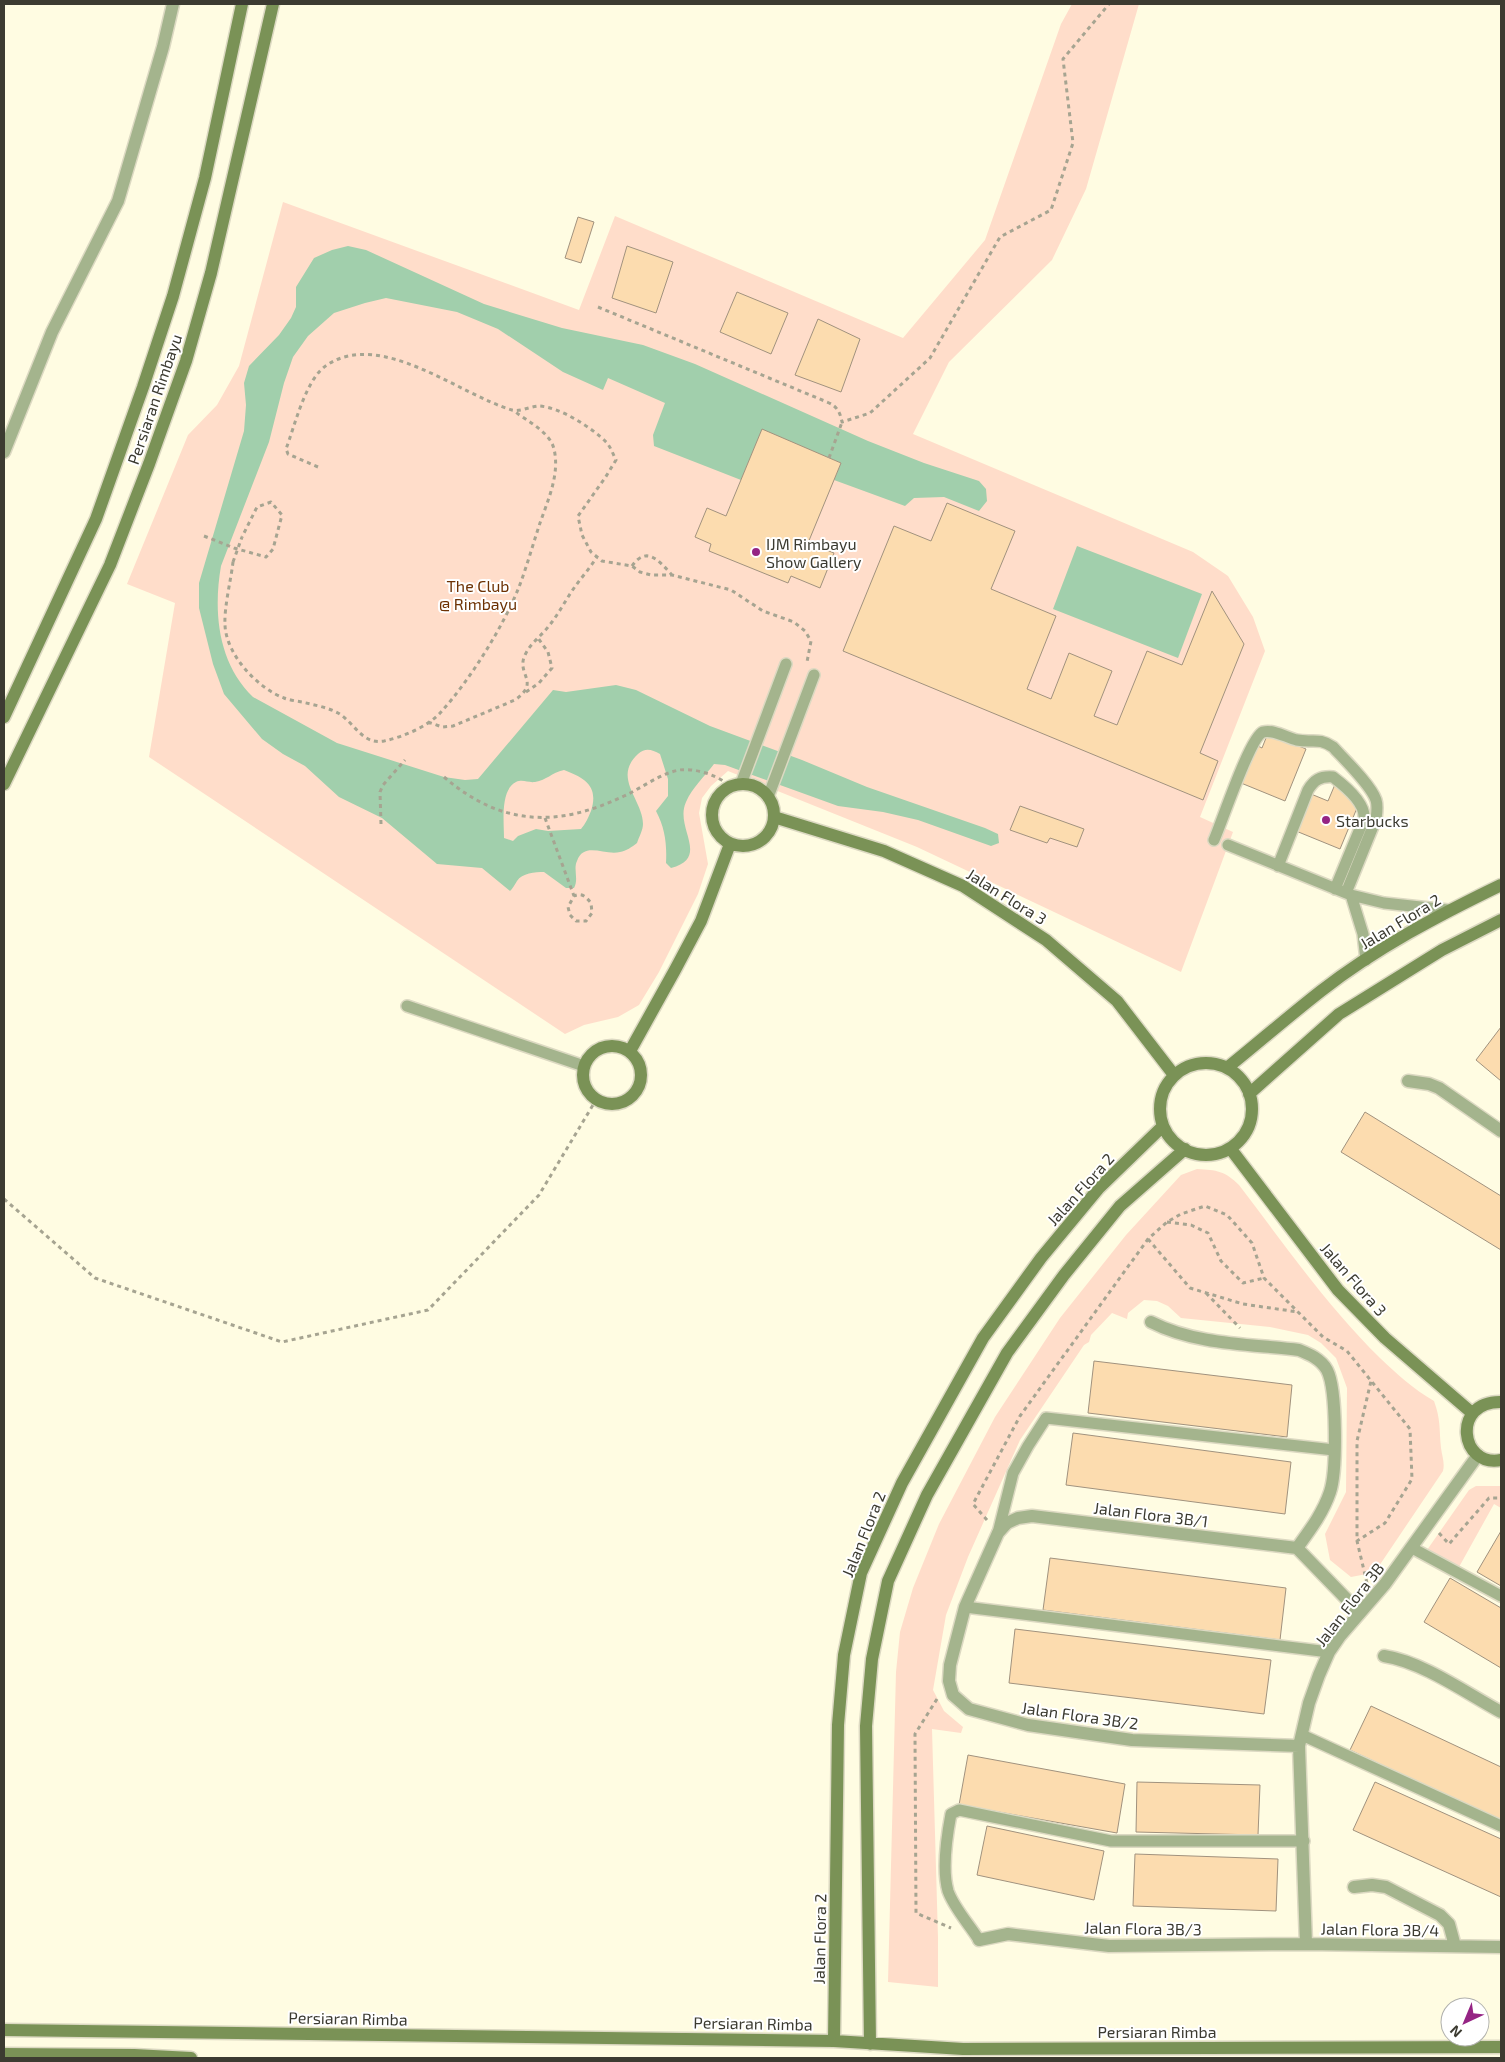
<svg xmlns="http://www.w3.org/2000/svg" width="1505" height="2062" font-family="'Exo 2',sans-serif">
<style>
.green{fill:#ffddca}
.water{fill:#a1cfac;fill-rule:evenodd}
.building{fill:#fcdcaf;stroke:#a1927e}
.lines{fill:none;stroke-linecap:round;stroke-linejoin:round}
.lane-casing{stroke:#dcd9c2;stroke-width:14}
.street-casing{stroke:#dcd9c2;stroke-width:15}
.secondary-casing{stroke:#dcd9c2;stroke-width:15}
.path{stroke:#a6a491;stroke-width:3;stroke-dasharray:4 4;stroke-linecap:butt}
.lane{stroke:#a4b48d;stroke-width:11}
.street{stroke:#a4b48d;stroke-width:12}
.secondary{stroke:#7a9256;stroke-width:12}
.path-bridge{stroke:#a6a491;stroke-width:3;stroke-dasharray:4 4;stroke-linecap:butt}
.poi-dot{fill:#952484;stroke:#fff;stroke-width:2}
.labels{text-anchor:middle;dominant-baseline:central;stroke-width:4;stroke-linejoin:round;paint-order:stroke}
.street-label{font-size:16px;fill:#3c3b31;stroke:#fff}
.poi-label{font-size:16px;fill:#3c3b31;stroke:#fff;text-anchor:start}
.park-label{font-size:16px;fill:#6d3204;stroke:#fff}
</style>
<rect width="100%" height="100%" fill="#fffce2"/>
<!-- green -->
<path class="green" d="M1072,4h67l-53,185 -34,71 -103,102 -36,72 280,118 35,24 25,41 12,34 -65,166 33,15 -52,140 -264,-125 -189,-76 -17,15 -9,12 -3,15 9,51 -10,30 -39,78 -20,33 -21,12 -34,8 -19,9 -416,-277 26,-154 -48,-19 61,-149 29,-30 22,-39 44,-164 296,108 36,-94 288,122 82,-98 76,-216z
M1197,1169c20,1 28,2 42,16 45,59 88,121 141,173 17,16 33,31 54,43 7,19 5,28 7,47 1,8 4,15 2,23l-64,95 -7,7 -21,4 -21,-17 -5,-26 21,-42 1,-104 -11,-30 -15,-15 -13,-8 -38,-8 -89,-9 -13,-12 -11,-5 -13,-1 -16,13 -1,6 -15,-6 -21,22 -2,7 -5,3 -64,95 -52,117 -22,58 -13,75 11,21 19,16 -2,6 -29,-4 6,209v49l-50,-5 8,-310 4,-40 13,-44 26,-64 56,-107 65,-99 66,-83 55,-60z
M1476,1486h25v22l-7,-4 -35,63 -32,-17 42,-60z"/>
<!-- water -->
<path class="water" d="M348,246l18,4 118,54 78,24 81,17 52,19 173,77 56,22 55,18 7,8 1,12 -8,10 -35,-14 -30,1 -9,8 -71,-26 7,-17 -79,-33 -21,50 -87,-34 -1,-11 12,-32 -57,-25 -5,12 -40,-18 -65,-43 -41,-17 -71,-14 -21,5 -31,10 -26,23 -15,21 -9,26 -15,59 -48,124c-8,46 -3,97 32,131l84,46 107,34 21,3 13,-1 75,-89 13,2 50,-7 20,5 74,36 92,34 65,27 118,41 13,6 1,9 -8,3 -73,-26 -35,-8 -45,-6 -113,-41 -11,-1c-9,12 -22,24 -28,38 -12,26 25,55 -15,66l-5,-5c1,-19 -1,-35 -10,-52l12,-15v-17l-8,-25c-8,-4 -14,-7 -22,0 -26,24 5,46 5,70 0,6 -4,13 -6,19 -5,4 -11,8 -17,9 -15,4 -36,-11 -43,9 -4,8 2,18 -3,27h-8l-22,-16c-9,0 -22,1 -27,9 -3,5 -4,7 -7,10l-28,-23 -45,-4 -55,-46 -43,-21 -34,-31 -22,-12 -21,-15 -38,-45 -11,-30 -14,-56v-25l45,-152 2,-26 -2,-22 5,-17 30,-31 12,-17 5,-11v-20l18,-29 18,-8zM564,770c21,8 35,16 27,41 -3,7 -5,12 -10,18l-33,2 -12,-2 -18,7 -5,5 -9,-3c0,-16 -4,-48 12,-56 7,-3 12,1 19,0 12,-2 16,-9 29,-12z
M1077,546l125,48 -24,64 -125,-49z"/>
<!-- building -->
<path class="building" d="M578,217l16,5 -13,41 -16,-5z
M627,246l46,16 -17,51 -44,-15z
M737,292l51,21 -17,41 -51,-22z
M818,319l42,20 -19,53 -46,-17z
M762,429l79,34 -33,80 26,10 -14,35 -29,-12 -3,7 -79,-32 2,-7 -16,-7 12,-29 19,8z
M947,503l68,28 -24,58 65,27 -29,73 24,10 18,-46 43,18 -18,45 23,9 30,-74 35,14 30,-74 32,53 -44,109 18,8 -15,39 -360,-149 51,-125 37,15z
M1268,733l38,16 -21,52 -44,-18 15,-38 6,3z
M1336,782l21,26 -17,41 -44,-18 15,-37 17,7z
M1020,806l64,23 -7,18 -27,-9 -3,5 -37,-13z
M1501,1027v54l-25,-21z
M1365,1112l136,84v54l-160,-98z
M1094,1361l198,24 -5,52 -199,-24z
M1073,1433l218,29 -6,52 -219,-29z
M1501,1531v55l-24,-14z
M1050,1558l236,30 -6,52 -237,-30z
M1450,1578l51,30v60l-77,-46z
M1015,1629l256,31 -7,54 -255,-31z
M1371,1706l130,61v55l-151,-72z
M968,1755l157,29 -8,49 -158,-28z
M1137,1782l123,3 -2,50 -122,-3z
M1375,1782l126,57v58l-148,-67z
M987,1826l117,25 -10,49 -117,-25z
M1135,1854l143,5 -2,52 -143,-5z"/>
<g class="lines">
<defs>
<path id="lane" d="M741,784l45,-120
M768,797l46,-122
M1214,840c8,-18 36,-103 49,-108 11,-3 24,6 34,8 15,3 22,-3 36,7 11,12 38,38 43,53 2,6 1,12 0,19l-30,74
M1228,845l123,50 33,8 64,7
M1278,866l30,-76c6,-10 12,-14 25,-13 12,9 33,26 31,42l-29,70
M1351,895l12,39 3,26
M407,1006l177,60
M998,1533l15,-60 15,-27 18,-28 288,32
M1412,1548l89,48
M965,1607l364,45
M1302,1735l199,91
M979,1940c-10,-16 -25,-32 -31,-49 -6,-21 -1,-56 3,-77l8,-4 152,31h193"/>
<path id="street" d="M4,452l48,-120 66,-131 45,-154 10,-43
M1408,1081l21,3 10,4 62,43
M1151,1322c45,23 99,22 148,28 10,4 22,9 28,20 10,19 10,101 3,122 -7,21 -20,38 -33,56
M1384,1656c39,6 82,37 117,56
M1299,1746l-167,-6 -104,-15 -59,-16 -16,-14 -4,-14 1,-16 15,-58 33,-74 9,-10 11,-5 14,-2 265,32 63,65
M1354,1887l18,-2 14,2 54,28 9,9 6,22
M979,1940l29,-6 101,12 197,-2 195,3
M1306,1944l-7,-198 10,-43 10,-28 10,-23 11,-16 45,-52 93,-129"/>
<path id="secondary" d="M4,717l92,-198 47,-132 30,-91 32,-118 37,-174
M4,784l106,-219 39,-101 37,-103 25,-88 62,-269
M712 815a31 31 0 1 1 62 0a31 31 0 1 1-62 0Z
M774,817l110,34 79,35 83,54 71,61 57,74
M583 1075a29 29 0 1 1 58 0a29 29 0 1 1-58 0Z
M630,1051l45,-81 26,-49 29,-77
M1160 1109a46 46 0 1 1 92 0a46 46 0 1 1-92 0Z
M1227,1068c31,-25 62,-52 94,-77 55,-43 118,-76 180,-106
M1249,1094l90,-80 103,-64 59,-30
M1230,1148l108,142 47,48 87,75
M1501,1402c-50,-1 -41,66 0,58
M4,2030l830,11 129,8 538,-2
M834,2041l4,-316 6,-70 17,-82 41,-90 81,-145 58,-80 58,-70 63,-61
M870,2044l-4,-318 6,-67 16,-78 39,-86 80,-142 57,-78 56,-69 65,-57
M4,2054l130,1 57,3"/>
</defs>
<!-- lane casing -->
<use href="#lane" class="lane-casing"/>
<!-- street casing -->
<use href="#street" class="street-casing"/>
<!-- secondary casing -->
<use href="#secondary" class="secondary-casing"/>
<!-- path -->
<path class="path" d="M598,307l229,95c10,4 13,10 15,20l28,-9 60,-55 70,-121 51,-27 22,-67 -10,-84 46,-55
M829,458l13,-36
M318,467l-30,-13 -2,-5c9,-24 20,-71 41,-84 54,-36 133,30 185,45 7,2 17,-3 26,-4 20,0 55,22 69,37 4,5 6,11 9,17l-11,18 -27,38 4,19 9,17 11,9 30,5 8,6 11,3h21l59,15 32,21 31,11 11,9 6,10 -4,21
M204,536l30,12 32,9 7,-8 9,-34 -11,-13 -14,5 -15,30
M233,562c-2,18 -9,45 -8,63 1,29 32,63 59,73 5,2 12,3 18,4 12,3 25,5 36,11 17,10 24,32 46,28 19,-4 45,-15 57,-29 29,-32 62,-85 78,-125 8,-21 14,-43 21,-64 8,-23 20,-49 14,-74 -4,-17 -27,-28 -40,-38
M632,566c15,-21 27,-5 40,9
M526,692l13,-9 13,-15 -4,-16 -10,-14
M428,722l14,5 11,-1 62,-26c27,-19 -1,-26 11,-47 5,-10 15,-17 22,-26 10,-12 17,-26 26,-39 7,-10 16,-20 23,-31
M444,777c57,49 113,51 180,19 18,-8 35,-22 55,-26 15,-2 35,4 47,13
M545,818l29,78 -6,11 2,8 6,6h10l6,-8 -1,-10c-5,-6 -9,-11 -17,-7
M381,824l-1,-32 3,-7 22,-25
M4,1199l91,79 187,64 146,-32 111,-115 57,-95
M1167,1222l24,3 17,8 13,28 22,22 21,-5
M1148,1239l42,49 53,16 55,8
M1206,1293l34,35
M987,1520l-14,-16 47,-88 128,-177 19,-17 14,-8 24,-8 22,9 25,28 12,35 59,59 24,14 63,78 2,50 -27,44 -28,18
M1439,1533l10,11 40,-46h12
M1367,1583l-10,-42v-100l14,-60
M937,1699l-22,35 1,179 35,15"/>
<!-- lane -->
<use href="#lane" class="lane"/>
<!-- street -->
<use href="#street" class="street"/>
<!-- secondary -->
<use href="#secondary" class="secondary"/>
<!-- path-bridge -->
<path class="path-bridge" d="M233,562l9,-25"/>
</g>
<!-- markers -->
<g class="poi-dot">
<circle cx="756" cy="552" r="5"/>
<circle cx="1326" cy="820" r="5"/>
</g>
<g class="labels">
<!-- street labels -->
<g class="street-label">
<text transform="translate(154 399) rotate(-71)">Persiaran Rimbayu</text>
<text transform="translate(1007 896) rotate(32)">Jalan Flora 3</text>
<text transform="translate(1400 921) rotate(-31)">Jalan Flora 2</text>
<text transform="translate(1080 1189) rotate(-48)">Jalan Flora 2</text>
<text transform="translate(1354 1279) rotate(49)">Jalan Flora 3</text>
<text transform="translate(1151 1514) rotate(7)">Jalan Flora 3B/1</text>
<text transform="translate(863 1534) rotate(-68)">Jalan Flora 2</text>
<text transform="translate(1349 1604) rotate(-52)">Jalan Flora 3B</text>
<text transform="translate(1080 1715) rotate(8)">Jalan Flora 3B/2</text>
<text transform="translate(1143 1928) rotate(1)">Jalan Flora 3B/3</text>
<text transform="translate(1380 1929) rotate(1)">Jalan Flora 3B/4</text>
<text transform="translate(819 1939) rotate(-89)">Jalan Flora 2</text>
<text transform="translate(348 2018) rotate(1)">Persiaran Rimba</text>
<text transform="translate(753 2023) rotate(1)">Persiaran Rimba</text>
<text x="1157" y="2031">Persiaran Rimba</text>
</g>
<!-- poi labels -->
<g class="poi-label">
<text x="766" y="543">IJM Rimbayu<tspan x="766" dy="18">Show Gallery</tspan></text>
<text x="1336" y="820">Starbucks</text>
</g>
<!-- park labels -->
<g class="park-label">
<text x="478" y="585">The Club<tspan x="478" dy="18">@ Rimbayu</tspan></text>
</g>
</g>
<!-- border -->
<rect width="1505" height="2062" fill="none" stroke="#3c3b31" stroke-width="10"/>
<!-- north arrow -->
<g transform="translate(1465 2022) rotate(224)"><circle r="24" fill="#ffffff" stroke="#b1b1ad"/>
<path d="M0-4L9 19L0 12L-9 19Z" fill="#952484"/>
<text y="-8" font-size="14" font-weight="bold" text-anchor="middle" fill="#3c3b31">N</text>
</g>
</svg>
